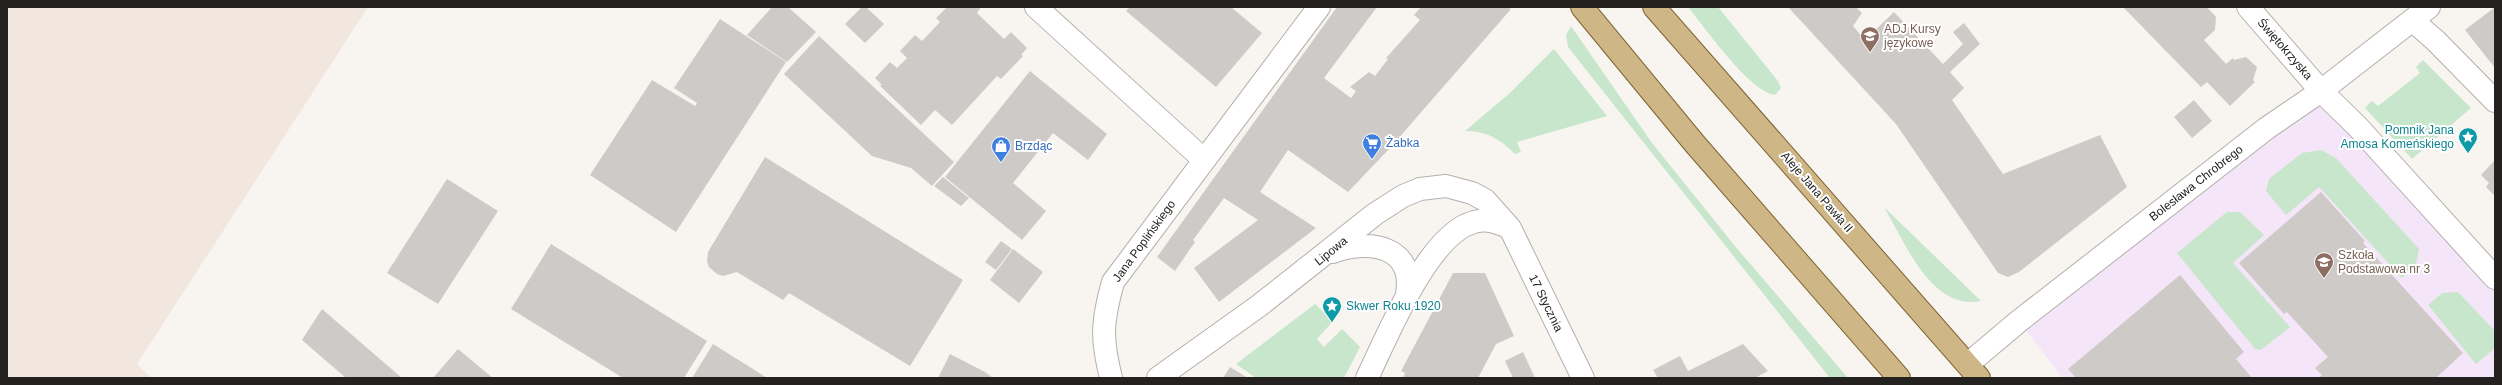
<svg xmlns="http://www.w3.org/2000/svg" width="2502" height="385" font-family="Arial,sans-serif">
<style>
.built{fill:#f1e7de}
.education{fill:#f5e5f8}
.green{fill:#c7e6cb}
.building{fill:#cecac7}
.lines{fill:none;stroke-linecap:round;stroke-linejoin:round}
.pedestrian-casing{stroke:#b3afac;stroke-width:24}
.minor-casing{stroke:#b3afac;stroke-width:24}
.tertiary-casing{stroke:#b3afac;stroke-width:24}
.primary-casing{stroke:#7d632f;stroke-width:24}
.pedestrian{stroke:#fff;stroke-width:22}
.minor{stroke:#fff;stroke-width:22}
.tertiary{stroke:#fff;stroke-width:22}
.primary{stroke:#ceb686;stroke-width:22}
.labels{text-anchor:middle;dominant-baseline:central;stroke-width:4;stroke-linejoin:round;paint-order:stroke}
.education-label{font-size:12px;fill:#785e54;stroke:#fff;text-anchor:start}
.street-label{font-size:12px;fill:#232221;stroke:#fff}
.culture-label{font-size:12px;fill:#0d838f;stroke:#fff;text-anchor:end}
.shop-label{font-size:12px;fill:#366cbe;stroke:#fff;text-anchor:start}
</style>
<rect width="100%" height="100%" fill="#f8f5f1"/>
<!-- built -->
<path class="built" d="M7,7h361l-231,357 14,14h-144z"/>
<!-- education -->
<path class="education" d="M2321,91l174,187v100h-433l-43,-57z"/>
<!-- green -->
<path class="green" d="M1688,7h30l60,74 3,7 -6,7c-25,-3 -70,-67 -87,-88z
M1571,26l81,117 83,103 113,132h-18l-262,-331 -2,-12z
M1554,49l53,67 -90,26 4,10 -6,2c-15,-15 -28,-23 -50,-23l45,-38z
M2423,60l48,48 -59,51 -47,-51 7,-7 6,5 42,-33 -4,-6z
M2321,150l15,8 83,91 -3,15 -14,14 -83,-91 -33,28 -20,-24 3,-12 33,-26z
M1884,207l97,94c-50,10 -76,-59 -97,-94z
M2227,212h13l24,23 -31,28 57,64 -29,23 -6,-1 -78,-96z
M2458,292l37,39v17l-19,16 -48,-59 14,-12z
M1315,304l18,17 -16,18 7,8 18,-18 18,18 -16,31h-88l-20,-14z"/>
<!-- building -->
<path class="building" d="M772,7h16l28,25 -29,30 -40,-27z
M862,7h4l18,17 -19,19 -20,-19z
M947,7h34l-4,6 27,26 7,-7 16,16 -6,7 2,1 -22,23 -4,-3 -45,49 -17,-15 -14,15 -41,-39 2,-1 -7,-7 15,-16 7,6 10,-10 -7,-7 15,-16 7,6 18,-19 -4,-4z
M1130,7h101l31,26 -46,54 -90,-76z
M1337,7h40l-53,71 27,20 5,-7 -6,-4 19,-15 6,4 13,-17 -2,-1 34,-38 -6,-5 7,-8h87l3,2 -121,139 -42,44 -60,-42 -28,42 56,36 -97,74 -25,-34 64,-48 -34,-22 -31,42 2,2 -20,29 -18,-14z
M1788,7h68l6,6 -9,13 12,14 29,-28 49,52 20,-20 -10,-12 11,-9 16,21 -30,28 14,16 -12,12 51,74 97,-39 27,52 -108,85 -11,5 -10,-4 -102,-149z
M2123,7h84l9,10 -1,13 -11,10 22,24 7,-6 1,2 12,-3 11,10 -4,13 2,2 -25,24 -23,-24 -6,5z
M2495,7v61l-30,-38z
M720,19l66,43 -110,170 -86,-57 62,-95 43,26 2,-3 -23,-15z
M819,36l135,126 -22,24 -21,-18 -39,-12 -88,-82z
M1030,71l77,63 -19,26 -35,-27 -40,50 33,28 -24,29 -77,-63z
M2194,100l18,21 -20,17 -18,-21z
M765,157l198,123 -53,86 -121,-73 -6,7 -46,-28 -14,4 -6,-2 -8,-7 -2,-5 1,-10z
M2495,160v36l-9,-9 3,-4 -8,-8z
M943,177l26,21 -8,8 -27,-20z
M447,179l51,32 -60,93 -51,-31z
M2321,192l44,49 -2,2 100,110 -27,25h-118l4,-3 -7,-7 13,-11 -41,-45 -3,2 -45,-51z
M1001,241l11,8 -16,21 -11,-8z
M551,244l156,97 -23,37h-61l-112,-69z
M1013,249l30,23 -24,31 -29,-23z
M1453,273h32l29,63 -18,8 -18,34h-75l2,-5 -4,-2z
M2180,275l64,77 -8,7 16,19h-176l-8,-9z
M322,309l80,69h-56l-44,-38z
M713,344l48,30 6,4h-75z
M1743,344l25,27 -13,7h-97l-5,-8 27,-14 8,15z
M458,349l35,29h-60z
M1523,352l12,26h-22l-8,-17z
M950,354l35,18 8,6h-55z
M1230,367l18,11h-25z"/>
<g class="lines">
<defs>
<path id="pedestrian" d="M2248,7l73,84"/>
<path id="minor" d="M1036,7l167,152
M2412,20l24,21 59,60
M2321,91l36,35 138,152
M1968,364l51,-43 248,-193 54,-37 108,-84
M1111,378c-10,-40 -9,-56 2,-96l206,-275"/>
<path id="tertiary" d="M1333,252c38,-14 85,-5 73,47
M1158,378l102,-73 115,-91 28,-18 17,-7 26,-3 26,7 13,7 25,28 73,150
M1367,378c20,-41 61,-144 107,-156 14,-4 24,1 36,6"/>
<path id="primary" d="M1582,7l113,137 204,234
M1654,7l325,371"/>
</defs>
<!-- pedestrian casing -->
<use href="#pedestrian" class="pedestrian-casing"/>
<!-- minor casing -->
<use href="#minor" class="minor-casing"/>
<!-- tertiary casing -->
<use href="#tertiary" class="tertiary-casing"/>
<!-- primary casing -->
<use href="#primary" class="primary-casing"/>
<!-- pedestrian -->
<use href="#pedestrian" class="pedestrian"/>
<!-- minor -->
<use href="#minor" class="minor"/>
<!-- tertiary -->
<use href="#tertiary" class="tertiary"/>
<!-- primary -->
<use href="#primary" class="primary"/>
</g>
<!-- icons -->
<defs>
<symbol id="university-pin" viewBox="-11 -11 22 30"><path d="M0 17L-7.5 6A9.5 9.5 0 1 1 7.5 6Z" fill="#8d6e63" stroke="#fff"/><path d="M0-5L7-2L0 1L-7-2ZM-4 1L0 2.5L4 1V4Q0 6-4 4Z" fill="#fff"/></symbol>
<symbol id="sight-pin" viewBox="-11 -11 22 30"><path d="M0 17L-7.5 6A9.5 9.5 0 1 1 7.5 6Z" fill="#0f9aa8" stroke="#fff"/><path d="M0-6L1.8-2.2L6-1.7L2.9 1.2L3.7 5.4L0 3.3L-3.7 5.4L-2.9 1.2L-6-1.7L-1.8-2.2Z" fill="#fff"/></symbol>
<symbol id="supermarket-pin" viewBox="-11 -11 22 30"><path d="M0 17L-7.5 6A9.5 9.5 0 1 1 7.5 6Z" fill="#3f7fe0" stroke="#fff"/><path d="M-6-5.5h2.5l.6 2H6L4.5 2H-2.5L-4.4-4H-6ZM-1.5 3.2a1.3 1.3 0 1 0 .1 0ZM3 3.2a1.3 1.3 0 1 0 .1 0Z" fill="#fff"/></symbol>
<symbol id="shop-pin" viewBox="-11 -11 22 30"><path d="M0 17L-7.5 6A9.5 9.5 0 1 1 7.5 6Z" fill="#3f7fe0" stroke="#fff"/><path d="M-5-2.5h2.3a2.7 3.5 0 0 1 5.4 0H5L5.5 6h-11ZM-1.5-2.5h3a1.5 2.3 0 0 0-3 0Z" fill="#fff"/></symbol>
<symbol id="school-pin" viewBox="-11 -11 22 30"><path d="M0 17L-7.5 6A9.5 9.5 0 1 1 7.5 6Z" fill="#8d6e63" stroke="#fff"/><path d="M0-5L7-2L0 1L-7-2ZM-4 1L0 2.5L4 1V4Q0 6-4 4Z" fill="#fff"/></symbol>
</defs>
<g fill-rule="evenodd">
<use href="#university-pin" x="1859" y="25" width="22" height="30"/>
<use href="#sight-pin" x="2457" y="126" width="22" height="30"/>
<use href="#supermarket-pin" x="1361" y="132" width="22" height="30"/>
<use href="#shop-pin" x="990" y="135" width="22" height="30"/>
<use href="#school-pin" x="2313" y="251" width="22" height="30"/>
<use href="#sight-pin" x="1321" y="295" width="22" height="30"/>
</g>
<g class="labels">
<!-- education labels -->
<g class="education-label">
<text x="1884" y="29">ADJ Kursy<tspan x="1884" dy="14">językowe</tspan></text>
<text x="2338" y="255">Szkoła<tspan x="2338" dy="14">Podstawowa nr 3</tspan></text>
</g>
<!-- street labels -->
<g class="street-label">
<text transform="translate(2285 49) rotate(49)">Świętokrzyska</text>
<text transform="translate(2196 183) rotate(-38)">Bolesława Chrobrego</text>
<text transform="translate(1817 192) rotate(49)">Aleje Jana Pawła II</text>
<text transform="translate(1144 241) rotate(-54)">Jana Poplińskiego</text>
<text transform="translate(1331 251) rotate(-39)">Lipowa</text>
<text transform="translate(1546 303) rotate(64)">17 Stycznia</text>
</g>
<!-- culture labels -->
<g class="culture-label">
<text x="2454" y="130">Pomnik Jana<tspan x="2454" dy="14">Amosa Komeńskiego</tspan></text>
<text x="1346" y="306" text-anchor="start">Skwer Roku 1920</text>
</g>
<!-- shop labels -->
<g class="shop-label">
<text x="1386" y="143">Żabka</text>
<text x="1015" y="146">Brzdąc</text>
</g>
</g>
<!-- border -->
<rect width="2502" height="385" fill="none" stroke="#232221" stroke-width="16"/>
</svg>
